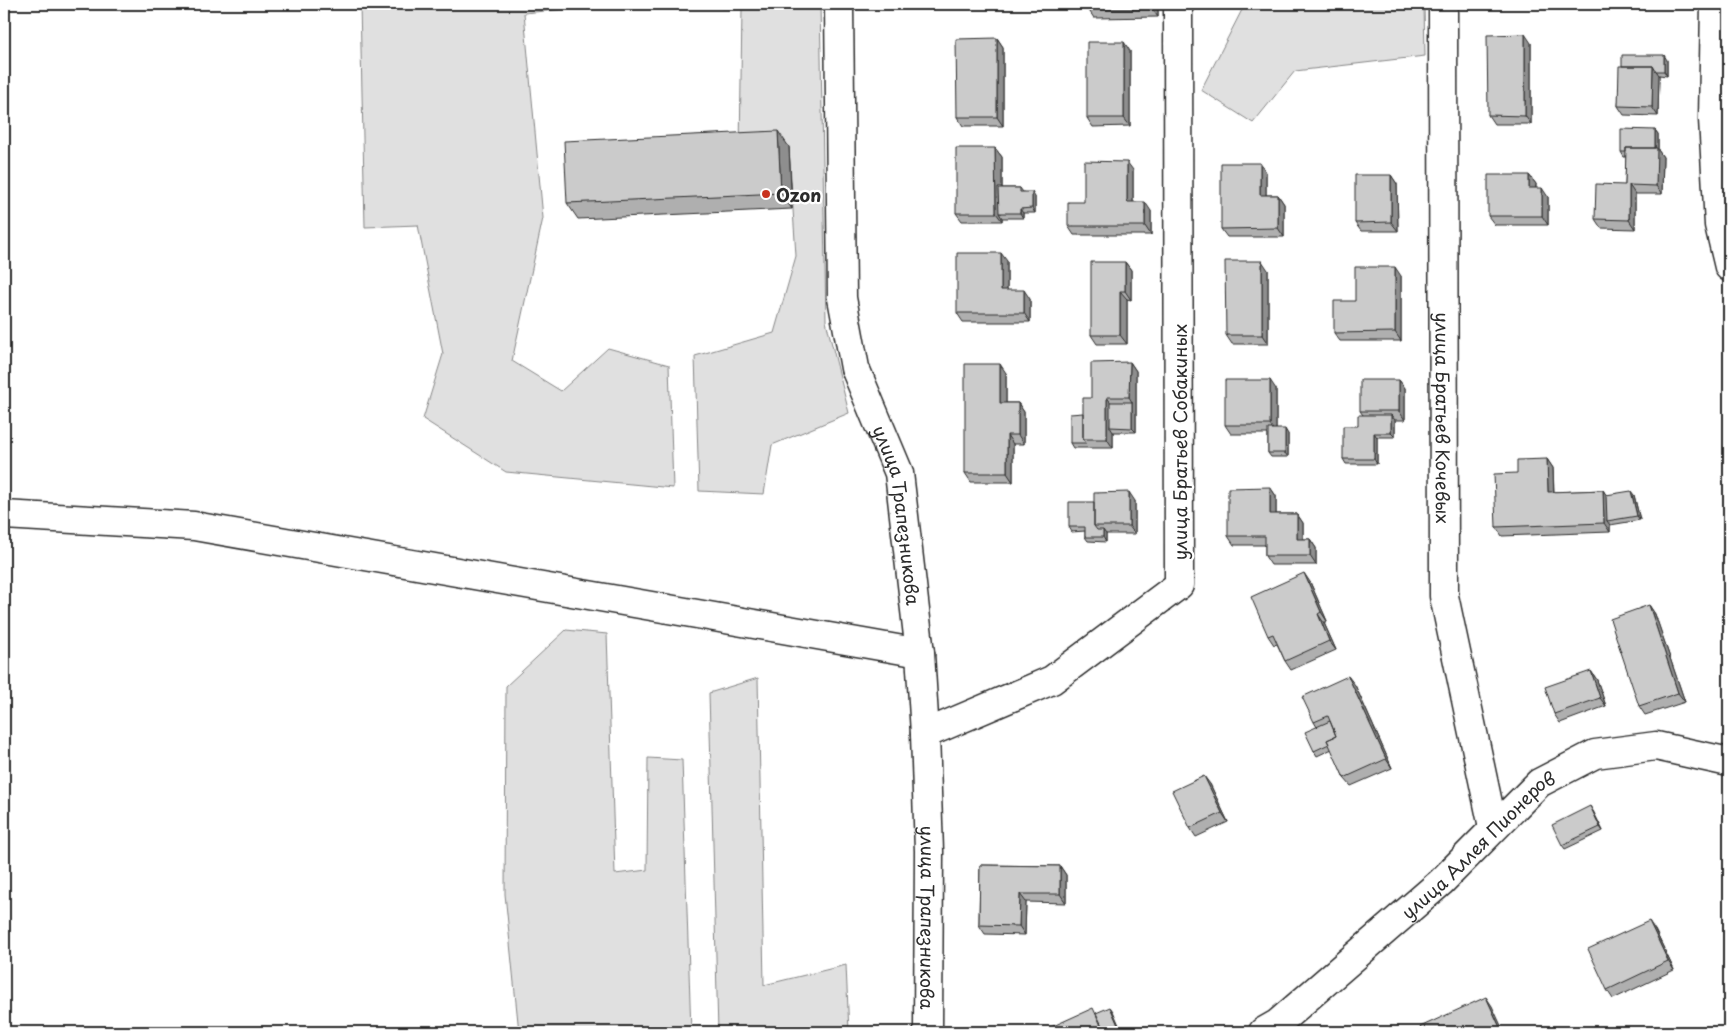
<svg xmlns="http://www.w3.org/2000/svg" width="1733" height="1036" font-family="'Playpen Sans',sans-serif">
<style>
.green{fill:#e0e0e0;stroke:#868686}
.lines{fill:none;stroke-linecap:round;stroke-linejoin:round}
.minor-casing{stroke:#2b2b2b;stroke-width:31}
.minor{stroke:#fff;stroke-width:28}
.wall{fill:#afafaf;stroke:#2b2b2b}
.shaded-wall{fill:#8e8e8e;stroke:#2b2b2b}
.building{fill:#cbcbcb;stroke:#2b2b2b}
.poi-dot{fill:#c8321e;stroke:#fff;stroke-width:2}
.labels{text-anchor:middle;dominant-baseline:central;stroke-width:4.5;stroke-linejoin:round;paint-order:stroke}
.poi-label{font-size:18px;font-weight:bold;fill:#2b2b2b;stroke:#fff;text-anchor:start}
.street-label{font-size:18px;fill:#2b2b2b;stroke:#fff}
</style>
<rect width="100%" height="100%" fill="#fff"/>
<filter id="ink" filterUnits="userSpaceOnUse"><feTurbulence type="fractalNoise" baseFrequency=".02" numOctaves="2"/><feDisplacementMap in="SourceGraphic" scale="10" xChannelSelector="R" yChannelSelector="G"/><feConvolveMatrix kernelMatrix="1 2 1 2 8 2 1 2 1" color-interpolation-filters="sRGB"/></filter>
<g filter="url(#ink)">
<!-- green -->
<path class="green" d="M360,4h258l-94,9 19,205 -31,143 49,30 47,-43 61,17 4,123 -167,-16 -83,-53 20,-65 -25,-129 -53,2z
M815,4h5l6,317 23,92 -77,32 -8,49 -65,-3 -4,-135 79,-23 22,-77 -7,-108 -49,2 2,-142h59z
M1245,4h179l1,52 -130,15 -42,52 -52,-33z
M566,630l41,4 8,240 32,-4 1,-112 34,2 9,272h-172l-14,-138 1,-208z
M758,678l6,307 82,-20 3,67h-131l-9,-339z"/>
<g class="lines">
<defs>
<g id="minor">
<path id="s1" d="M839,4l3,294 13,70 44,105 21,180 5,81 4,117 -1,181"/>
<path id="s2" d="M1443,4l1,592 49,231"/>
<path d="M1715,4l-2,115 6,106 10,42"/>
<path d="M4,515l190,11 726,127"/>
<path d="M925,734l127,-54 127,-95 -1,-581"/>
<path id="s3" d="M1263,1032l14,-8 164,-142 98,-99 56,-29 61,-8 73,16"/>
</g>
</defs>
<!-- minor casing -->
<use href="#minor" class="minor-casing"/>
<!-- minor -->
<use href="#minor" class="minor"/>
</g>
<!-- wall -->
<path class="wall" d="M718,4h83v4h-80z
M1158,4v13l-64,1 -6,-9z
M997,38l6,9v79h-40l-6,-9z
M1531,43v81h-37l-6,-9z
M1130,51v75l-37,1 -6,-9z
M1667,60v16l-8,-1 -1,41 -34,-1 -6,-9 4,-40z
M1655,130l3,4v16l5,7 -1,37h-27v35l-34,-1 -6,-9 30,-34 1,-28h-2l-3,-5z
M789,147l3,62 -214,10 -11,-16z
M995,148l7,9v31h18l3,4 12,5v16h-12v5h-21v3h-40l-6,-8z
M1133,170v32l18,9v24h-77l-6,-9 16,-24z
M1266,172v23h12l6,9v33h-57l-6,-8z
M1391,175l6,9 1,47h-37l-6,-8z
M1529,175l7,9v4l12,9v28h-53l-7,-9z
M1007,261v29l23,9v23h-67l-6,-9z
M1125,262l6,8v30l-4,-1v45h-30l-6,-9z
M1268,270v74h-36l-6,-9z
M1401,276v65h-61l-6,-8 21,-32z
M1130,362l6,9v61h-23v16h-40l-3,-5 21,-45z
M1006,373v30h12l6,9v32h-11v38h-42l-6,-9z
M1399,380l6,8v32h-10v17h-18v27h-31l-3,-5 20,-44 -3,-4z
M1276,389v40l12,5v23h-17l-3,-4v-19h-37l-6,-9z
M1547,459l6,9 1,24 49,-2 3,5h28l6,25 -30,5v7l-108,4 -6,-9 21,-54z
M1270,487l6,9v18h21l6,9v16h7l6,9v17h-45l-6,-9v-11h-31l-6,-9z
M1135,501v33h-29v8l-18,-1 -3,-4v-6l-13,1 -3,-5z
M1310,582l17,39 -3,2 12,27 -45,20 -6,-9 -8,-17 -3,1 -6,-9z
M1649,605l6,9 30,88 -40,13 -6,-9z
M1591,671l6,9 9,26 -46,17 -6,-9z
M1355,685l37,83 -41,18 -7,-8 -12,-29 -15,7 -3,-5 3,-24 -3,-5z
M1210,784l18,38 -32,15 -6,-9z
M1593,811l10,20 -38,18 -3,-4z
M980,865l80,1 6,9v28l-40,-1 -1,33 -40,-1 -6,-9z
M1655,930l19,40 -61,29 -6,-9z"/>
<!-- shaded-wall -->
<path class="shaded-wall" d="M1152,4h6v13l-6,-8z
M1525,34l6,9v81l-6,-8z
M997,38l6,9v79l-6,-9z
M1124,42l6,9v75l-6,-8z
M1664,55l3,5v16l-3,-5z
M1653,66l6,9 -1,41 -6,-9z
M1655,130l3,4v16l5,7 -1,37 -6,-8 -1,-33z
M778,131l11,16 3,62 -11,-16z
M995,148l7,9v56h-3l3,5v3l-6,-8z
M1127,162l6,8v41l-6,-9z
M1260,163l6,9v32l-6,-9z
M1391,175l6,9 1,47 -7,-9z
M1529,175l7,9 -1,12 -6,-8z
M1629,185l6,9v35l-6,-9z
M1542,188l6,9v28l-6,-9z
M1032,192l3,5v16l-3,-5z
M1278,195l6,9v33l-6,-9z
M1145,202l6,9v24l-6,-9z
M1020,209l3,4v5l-3,-5z
M1001,253l6,8v38l-6,-9z
M1262,261l6,9v74l-6,-9z
M1125,262l6,8v30l-6,-9z
M1395,267l6,9v65l-6,-9z
M1024,290l6,9v23l-6,-9z
M1120,291l7,8v45l-7,-9z
M1130,362l6,9v61l-4,-4v-26l-3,-5z
M1000,364l6,9v39l-6,-9z
M1270,380l6,9v45l-6,-9z
M1399,380l6,8v32l-6,-9z
M1107,397l6,9 -3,21 3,5v16l-6,-9z
M1018,403l6,9v32l-6,-9z
M1391,415l4,5v17l-4,-4z
M1285,429l3,5v23l-3,-4z
M1374,433l3,4v27l-3,-5z
M1007,435l6,9v38l-6,-9z
M1547,459l6,9 1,33 -6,-9z
M1270,487l6,9v27l-6,-9z
M1603,490l6,9 -2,22 3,4v7l-6,-9z
M1631,491l3,4 6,25 -3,-4z
M1129,492l6,9v33l-6,-8z
M1297,514l6,9v25l-6,-9z
M1103,530l3,4v8l-3,-5z
M1310,539l6,9v17l-6,-9z
M1304,573l6,9 17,39 -6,-9z
M1649,605l6,9 30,88 -7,-9z
M1318,614l6,9 12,27 -7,-9z
M1591,671l6,9 9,26 -6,-8z
M1348,676l7,9 37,83 -6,-9z
M1204,776l6,8 18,38 -6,-9z
M1590,806l3,5 10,20 -3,-4z
M1060,866l6,9v28l-6,-9z
M1020,894l6,8 -1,33 -6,-9z
M1649,921l6,9 19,40 -6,-9z
M1486,997l6,9 12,26h-2z
M1110,1007l3,4 9,21h-1z"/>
<!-- building -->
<path class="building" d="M1088,4h64v5h-64z
M1525,34v82l-37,-1 -1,-80z
M997,38v79h-40l-1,-78z
M1087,42h37v76h-37z
M1622,55h42v16h-8l-3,-5h-31z
M1619,66h34l-1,41 -34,-1z
M1621,129l34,1v18h-29v4h-5z
M778,131l3,62 -214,10 -3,-62z
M956,148h39l1,65h-40z
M1626,148h31l-1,38 -27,-1v35l-34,-1 1,-35 29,1z
M1084,161l43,1v40h18v24h-77v-24h16z
M1221,163h39v32h18v33l-57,1z
M1355,175h36v47l-36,1z
M1488,175h41v13h13v28h-54z
M998,188h22v4h12v16l-12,1v4h-21z
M957,253h44v37h23v23h-67z
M1225,261h37v74h-36z
M1091,262h34v29h-5v44h-29z
M1355,267h40v65l-61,1v-32h21z
M1130,362l-1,35h-22v42h-24v-41h8v-35z
M965,364h35v39h18v32h-11v38h-42z
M1225,380h45v45h-45z
M1360,380h39v31h-39z
M1110,402h22v26l-22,-1z
M1083,413v26l3,4h-16v-29z
M1358,415h33v18h-17v26h-31v-33h15z
M1268,429h17v24h-17z
M1547,459l1,33 55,-2 1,33 -108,4 -2,-53 23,-1v-13z
M1270,487v27h27v25h13v17h-45v-20h-37v-48z
M1631,491l6,25 -30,5 -1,-26z
M1129,492v34h-35v-33z
M1069,502h25v24l3,4h6v7h-18v-10h-16z
M1304,573l17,39 -3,2 11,27 -44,20 -12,-27 -5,2 -17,-39z
M1649,605l29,88 -39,13 -29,-87z
M1591,671l9,27 -46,16 -9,-27z
M1348,676l38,83 -42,19 -17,-38 9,-4 -8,-20 -14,6 -12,-25z
M1330,721l6,15 -9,4 2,4 -15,7 -9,-19z
M1204,776l18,37 -32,15 -18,-37z
M1590,806l10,21 -38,18 -10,-20z
M980,865l80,1v28h-40l-1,32 -40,-1z
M1649,921l19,40 -61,29 -19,-41z
M1486,997l16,35h-79l-3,-5z
M1110,1007l11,25h-16l-9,-19z
M1093,1008l11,24h-64z"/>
</g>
<!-- markers -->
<circle class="poi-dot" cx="766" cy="194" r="5"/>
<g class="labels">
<!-- poi labels -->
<g class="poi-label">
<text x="776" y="194">Ozon</text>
</g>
<!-- street labels -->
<g class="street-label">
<text stroke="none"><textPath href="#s2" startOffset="414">улица Братьев Кочевых</textPath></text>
<text transform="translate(1179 442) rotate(-90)">улица Братьев Собакиных</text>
<text stroke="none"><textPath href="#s1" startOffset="520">улица Трапезникова</textPath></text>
<text stroke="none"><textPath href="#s3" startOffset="286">улица Аллея Пионеров</textPath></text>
<text stroke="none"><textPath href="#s1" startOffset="925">улица Трапезникова</textPath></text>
</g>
</g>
<!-- margin -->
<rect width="1733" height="1036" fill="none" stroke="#fff" stroke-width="20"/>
<rect x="10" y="10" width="1713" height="1016" fill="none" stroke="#2b2b2b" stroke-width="2" filter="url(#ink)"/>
</svg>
